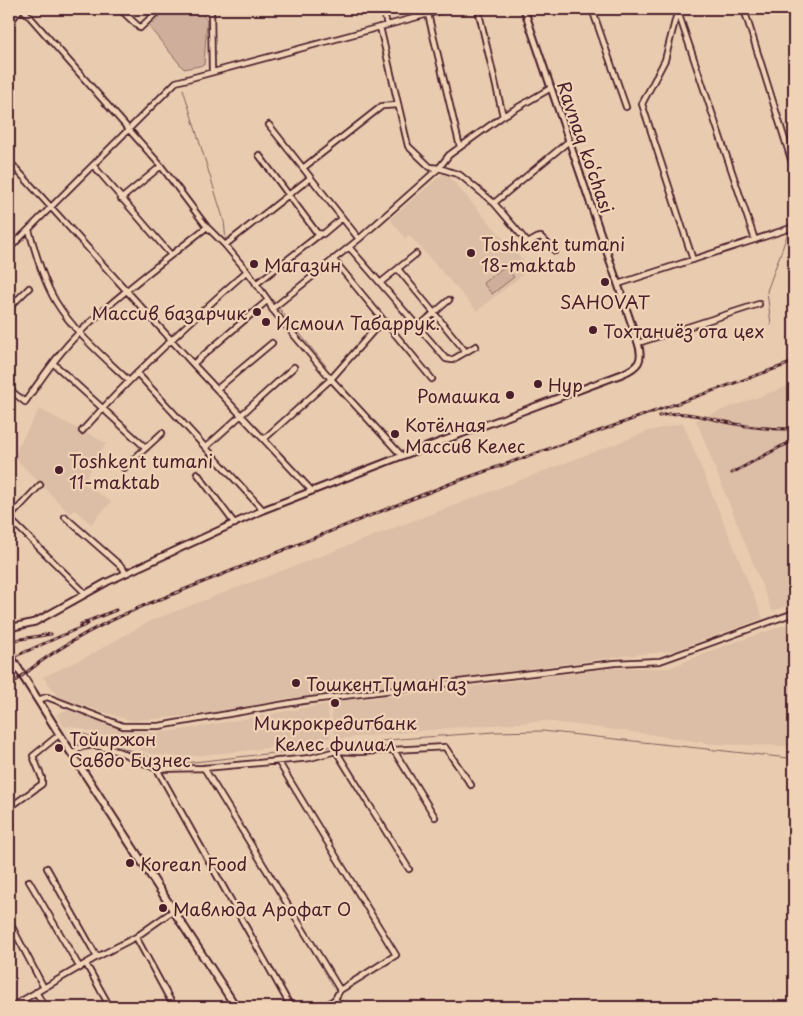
<svg xmlns="http://www.w3.org/2000/svg" width="803" height="1016" font-family="'Playpen Sans',sans-serif">
<style>
.built{fill:#dcbda5}
.green{fill:#cfaf9b;stroke:#8c6763}
.lines{fill:none;stroke-linecap:round;stroke-linejoin:round}
.stream{stroke:#845d5b;stroke-width:1}
.minor-casing{stroke:#4a1f2b;stroke-width:8}
.tertiary-casing{stroke:#4a1f2b;stroke-width:9}
.secondary-casing{stroke:#4a1f2b;stroke-width:10}
.primary-casing{stroke:#4a1f2b;stroke-width:11}
.minor{stroke:#f0d3b6;stroke-width:4.5}
.tertiary{stroke:#f0d3b6;stroke-width:5}
.secondary{stroke:#f0d3b6;stroke-width:6}
.primary{stroke:#f0d3b6;stroke-width:7}
.rail-casing{stroke:#4a1f2b;stroke-width:3}
.rail{stroke:#f0d3b6;stroke-width:1;stroke-dasharray:4;stroke-linecap:butt}
.poi-dot{fill:#4a1f2b;stroke:#f0d3b6;stroke-width:2}
.labels{text-anchor:middle;dominant-baseline:central;stroke-width:4.5;stroke-linejoin:round;paint-order:stroke}
.street-label{font-size:18px;fill:#4a1f2b;stroke:#f0d3b6}
.poi-label{font-size:18px;fill:#4a1f2b;stroke:#f0d3b6;text-anchor:start}
</style>
<rect width="100%" height="100%" fill="#e9ccb0"/>
<filter id="ink" filterUnits="userSpaceOnUse"><feTurbulence type="fractalNoise" baseFrequency=".02" numOctaves="2"/><feDisplacementMap in="SourceGraphic" scale="10" xChannelSelector="R" yChannelSelector="G"/><feConvolveMatrix kernelMatrix="1 2 1 2 8 2 1 2 1" color-interpolation-filters="sRGB"/></filter>
<g filter="url(#ink)">
<!-- built -->
<path class="built" d="M445,172l85,97 -53,42 -68,-76 -4,3 -15,-19z
M794,384v220l-22,7 -76,-191 7,-3 3,2 3,-4z
M39,409l67,34 -23,40 28,19 -20,22 -16,-14 -5,4 -57,-58z
M683,423l80,195 -91,33 -48,5 -275,36 -60,6 -84,16 -73,7 -72,-23 -17,-21 47,-22 60,-34 499,-190z
M794,622v124l-81,-2 -65,-10 -103,-13 -94,7 -116,11 -5,-37 76,-7 207,-27h56l49,-20z
M327,704l4,34 -78,12 -72,7 -30,-3 -71,-26 -9,-2 -6,1 -9,-13 11,-4 67,21 23,2 30,-4z"/>
<!-- green -->
<path class="green" d="M167,9h30l10,11 -3,45 -20,4 -35,-42z
M505,266l9,11 -22,17 -9,-11z"/>
<g class="lines">
<!-- stream -->
<path class="stream" d="M183,89l41,132 2,20
M790,226l4,-12
M228,245l10,12
M259,284l17,20
M278,307l48,59
M771,325l-4,-34 22,-61
M73,730l84,30 28,3 214,-24 95,-7 48,-1 247,27 5,-1"/>
<defs>
<path id="minor" d="M23,9l138,157 46,61 18,18 22,26 21,29 4,9 59,70 71,77
M120,9l20,19 20,-19
M211,9l1,63
M383,9l4,16
M478,9l25,107
M592,9l34,98
M678,9l-13,51 -23,44 51,156
M744,9l50,160
M678,12l77,228
M428,14l32,133
M380,27l28,119 22,21 9,1 21,7 34,28 34,40 9,-5 4,-1 14,14
M269,125l90,114
M259,155l58,78 6,1 19,-16
M9,161l184,203 119,127
M93,165l78,90
M303,168l79,-62 16,-1
M121,199l40,-33
M494,203l75,-62
M29,230c7,24 14,50 27,72 19,31 47,54 73,79
M225,245l85,-67
M349,247l97,112 6,1 24,-14
M9,249l167,-167 271,-73
M333,259l99,120
M398,269l68,83
M380,283l36,-29
M256,284l63,-49
M618,284l176,-57
M9,308l20,-20
M272,309l87,-70 80,-71 10,-13 54,-39 48,-28
M418,327l31,-27
M638,343l121,-39
M54,364l92,84
M193,364l75,-64
M137,373l126,137
M9,389l16,13c17,-24 34,-50 55,-70 39,-38 84,-71 127,-105
M217,389l55,-46
M82,431c51,-57 107,-109 165,-160
M264,439l67,-60 52,-59
M206,447l88,-80
M124,468l38,-35
M197,473l38,51
M65,517l58,51 2,5
M9,518l77,76
M9,518l31,-33
M38,700l9,-3 76,29h36l144,-25 312,-38 45,-2 134,-48
M393,749l42,68
M336,751l73,118
M72,754l9,-7 13,-2 26,7 37,17 47,-1 55,-5 51,-5 26,-7 23,1 86,-5 26,38
M278,761l118,194 -56,35 -5,9 -11,8
M204,768l136,222
M157,769l134,238
M9,808l33,-24v-6l-9,-22 27,-22
M47,868l50,89
M29,881l51,87
M9,921l35,67
M136,937l38,70
M86,964l24,43
M36,992l9,15
M335,999l7,8
M11,1007l86,-50 39,-20 38,-27"/>
<path id="tertiary" d="M9,23l11,-14
M9,628l26,-6 72,-40 156,-72 139,-54 220,-82c16,-7 22,-13 16,-31l-114,-334"/>
<path id="secondary" d="M9,654l63,100 164,253"/>
<path id="primary" d="M9,18l2,-8"/>
</defs>
<!-- minor casing -->
<use href="#minor" class="minor-casing"/>
<!-- tertiary casing -->
<use href="#tertiary" class="tertiary-casing"/>
<!-- secondary casing -->
<use href="#secondary" class="secondary-casing"/>
<!-- primary casing -->
<use href="#primary" class="primary-casing"/>
<!-- minor -->
<use href="#minor" class="minor"/>
<!-- tertiary -->
<use href="#tertiary" class="tertiary"/>
<!-- secondary -->
<use href="#secondary" class="secondary"/>
<!-- primary -->
<use href="#primary" class="primary"/>
<defs>
<path id="rail" d="M659,416c27,-7 50,3 77,8 19,4 39,5 58,5
M732,473l48,-26 14,-6
M81,624l35,-14
M9,641l42,-7
M9,659l79,-35
M9,687c40,-36 85,-60 134,-81l309,-123 342,-121"/>
</defs>
<!-- rail casing -->
<use href="#rail" class="rail-casing"/>
<!-- rail -->
<use href="#rail" class="rail"/>
</g>
</g>
<!-- markers -->
<g class="poi-dot">
<circle cx="471" cy="253" r="5"/>
<circle cx="254" cy="264" r="5"/>
<circle cx="605" cy="282" r="5"/>
<circle cx="257" cy="312" r="5"/>
<circle cx="266" cy="322" r="5"/>
<circle cx="593" cy="330" r="5"/>
<circle cx="538" cy="384" r="5"/>
<circle cx="510" cy="395" r="5"/>
<circle cx="395" cy="434" r="5"/>
<circle cx="59" cy="470" r="5"/>
<circle cx="296" cy="683" r="5"/>
<circle cx="335" cy="703" r="5"/>
<circle cx="59" cy="748" r="5"/>
<circle cx="130" cy="863" r="5"/>
<circle cx="163" cy="908" r="5"/>
</g>
<g class="labels">
<!-- street labels -->
<g class="street-label">
<text transform="translate(586 147) rotate(71)">Ravnaq ko‘chasi</text>
</g>
<!-- poi labels -->
<g class="poi-label">
<text x="481" y="243">Toshkent tumani<tspan x="481" dy="21">18-maktab</tspan></text>
<text x="264" y="264">Магазин</text>
<text x="605" y="301" text-anchor="middle">SAHOVAT</text>
<text x="247" y="312" text-anchor="end">Массив базарчик</text>
<text x="276" y="322">Исмоил Табаррук.</text>
<text x="603" y="330">Тохтаниёз ота цех</text>
<text x="548" y="384">Нур</text>
<text x="500" y="395" text-anchor="end">Ромашка</text>
<text x="405" y="424">Котёлная<tspan x="405" dy="21">Массив Келес</tspan></text>
<text x="69" y="460">Toshkent tumani<tspan x="69" dy="21">11-maktab</tspan></text>
<text x="306" y="683">ТошкентТуманГаз</text>
<text x="335" y="722" text-anchor="middle">Микрокредитбанк<tspan x="335" dy="21">Келес филиал</tspan></text>
<text x="69" y="738">Тойиржон<tspan x="69" dy="21">Савдо Бизнес</tspan></text>
<text x="140" y="863">Korean Food</text>
<text x="173" y="908">Мавлюда Арофат О</text>
</g>
</g>
<!-- margin -->
<rect width="803" height="1016" fill="none" stroke="#f0d3b6" stroke-width="30"/>
<rect x="15" y="15" width="773" height="986" fill="none" stroke="#4a1f2b" stroke-width="2" filter="url(#ink)"/>
</svg>
